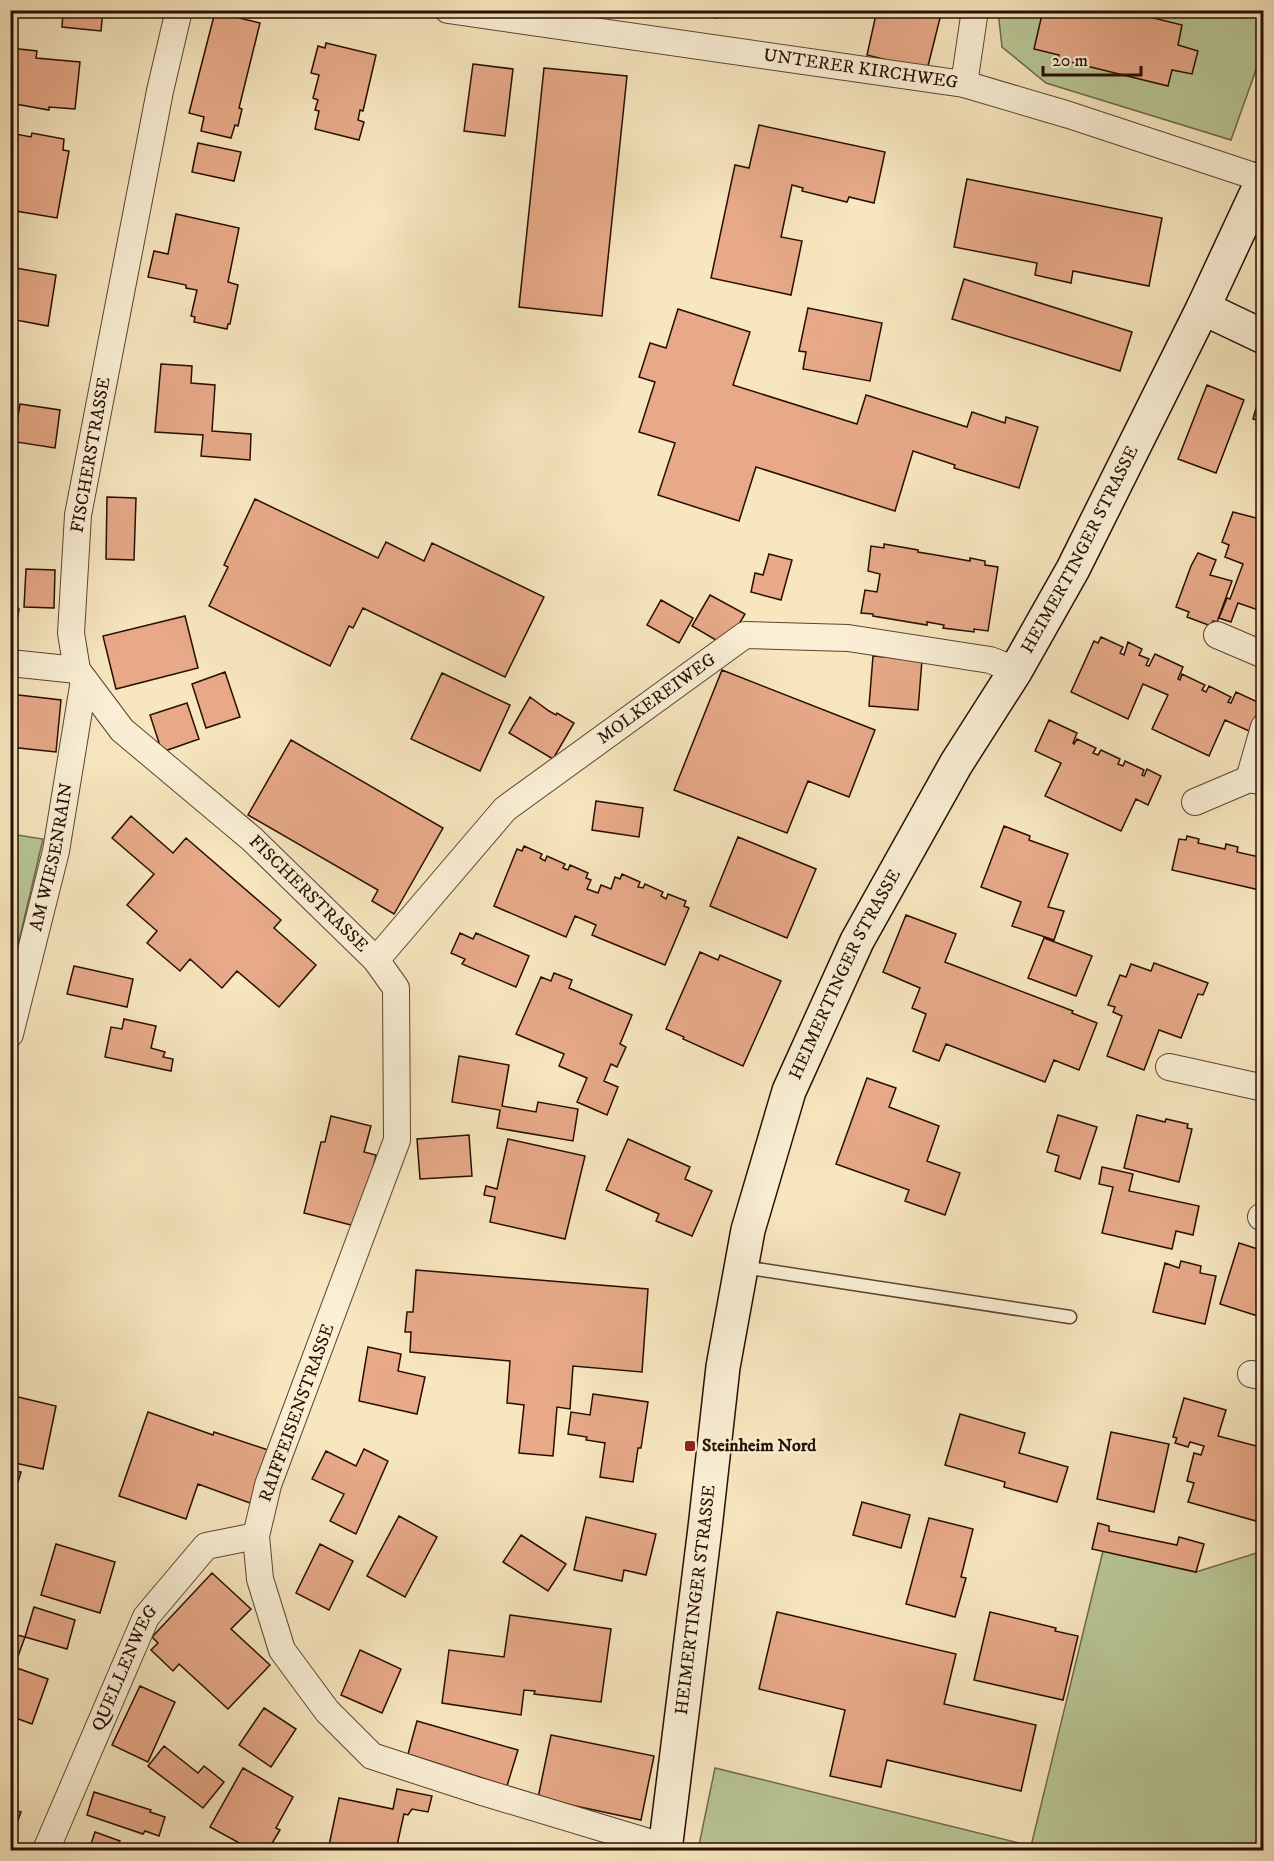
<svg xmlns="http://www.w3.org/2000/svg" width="1274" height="1861" font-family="'IM FELL DW Pica',serif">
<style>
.green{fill:#b9c695;stroke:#706a4c;stroke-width:1.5}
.building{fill:#e7a988;stroke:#280e03;stroke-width:1.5}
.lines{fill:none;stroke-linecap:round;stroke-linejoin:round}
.lane-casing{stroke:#5c4432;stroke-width:15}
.street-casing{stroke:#5c4432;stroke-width:28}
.secondary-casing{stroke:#280e03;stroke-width:36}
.lane{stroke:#faefd5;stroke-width:12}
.street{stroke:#faefd5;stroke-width:26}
.secondary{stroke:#faefd5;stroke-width:33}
.poi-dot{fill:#8f2418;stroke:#faefd5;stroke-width:2}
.labels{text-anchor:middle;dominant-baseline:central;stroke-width:4.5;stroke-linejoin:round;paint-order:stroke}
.street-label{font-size:18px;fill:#280e03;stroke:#faefd5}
.poi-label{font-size:18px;font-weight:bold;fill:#280e03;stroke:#faefd5;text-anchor:start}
</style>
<rect width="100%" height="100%" fill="#f7e6be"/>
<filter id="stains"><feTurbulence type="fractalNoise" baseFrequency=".00333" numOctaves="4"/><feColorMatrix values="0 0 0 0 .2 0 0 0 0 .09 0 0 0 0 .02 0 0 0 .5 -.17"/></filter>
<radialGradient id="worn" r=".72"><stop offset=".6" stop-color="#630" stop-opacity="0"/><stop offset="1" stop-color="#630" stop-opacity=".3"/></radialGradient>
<!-- green -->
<path class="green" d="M998,11h265v39l-32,90 -185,-57 -44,-36z
M11,834l32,5 -32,136 -1,-141z
M1103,1551l93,21 67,-21v299h-565l17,-82 316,78z"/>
<!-- building -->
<path class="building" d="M40,10h63l-2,21 -39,-4 1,-14z
M682,10h36l-2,8z
M877,10h65l-15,60 -60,-15z
M1043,10h78l61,15 -4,20 20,6 -6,23 -20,-4 -4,16 -110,-27 1,-4 -25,-6z
M215,12l45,11 -21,85 3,1 -4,17 -3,-1 -4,13 -30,-7 3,-14 -15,-4z
M326,43l50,12 -13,56 -3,-1 -2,10 6,2 -5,18 -44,-11 4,-18 -4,-1 3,-10 -5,-2 6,-23 -8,-2 7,-27 7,2z
M10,48l27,3 -1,7 44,4 -5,47 -26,-2v3l-39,-7z
M473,64l40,5 -8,67 -41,-5z
M544,68l83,8 -25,240 -83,-9z
M759,125l126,27 -11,51 -25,-6 -2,5 -45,-11 1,-3 -11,-3 -11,52 21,4 -11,54 -80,-17 24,-113 14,3z
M10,133l21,4 1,-4 32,6 -1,11 6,1 -12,67 -47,-8z
M198,143l43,9 -7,29 -42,-9z
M967,179l195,39 -13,68 -76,-15 -2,12 -36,-8 2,-12 -83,-16z
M176,214l63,14 -11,54 10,3 -8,39h-2l-1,5 -33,-7 1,-5 -4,-1 6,-26 -11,-2v-3l-38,-8 6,-26 14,3z
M10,267l46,8 -8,51 -38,-7z
M964,279l168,53 -12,39 -168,-52z
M808,308l74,15 -12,58 -67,-12 3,-17 -7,-1z
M678,309l72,23 -17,53 124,39 9,-29 101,32 5,-15 33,11 1,-6 32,10 -19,61 -65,-20 1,-3 -42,-14 -18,60 -139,-44 -17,54 -81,-26 17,-52 -36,-11 16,-50 -16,-5 11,-34 16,5z
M161,364l31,2 -1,17 24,2 -3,46 39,3 -1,26 -49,-4 2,-21 -48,-3z
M1263,383h1v39l-11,-3z
M1207,385l37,15 -28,73 -38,-14z
M20,404l40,6 -5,38 -38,-6 -5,37 -2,-58 7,1z
M107,497l29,1 -2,62 -28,-1z
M255,499l123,59 8,-16 38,19 8,-18 112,54 -39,80 -142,-69 -10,20 -4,-2 -19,40 -121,-60 19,-39 -4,-2z
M1233,512l31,8v92l-26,-9 -7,19 -12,-4 8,-20 3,1 13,-35 -18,-7 4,-12 -7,-3z
M884,544l34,6v2l18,3 34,6v-3l15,3v4l13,2 -10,64 -14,-2v3l-31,-4 1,-3 -17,-3v3l-54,-9v-2l-12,-1 4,-23 12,2 3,-18 -12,-3 3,-25 13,2z
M1198,553l18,7 -6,15 22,6 -15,41 -4,-1 -2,5 -24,-9 2,-5 -13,-5 15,-41z
M769,554l23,6 -11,40 -30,-8 4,-19 8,2z
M26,569l29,1 -1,38 -30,-1z
M710,595l35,19 -19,32 -34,-20z
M661,600l32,18 -14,25 -32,-18z
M10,607l9,2 -7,43 -2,-1z
M185,616l13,52 -82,21 -13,-53z
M1101,637l22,10 -3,6 4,2 4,-13 14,7 -3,6 10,4 -3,6 3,1 6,-12 28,13 -5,12 2,1 2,-6 23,11 -3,5 4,2 3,-6 22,11 -3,5 3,1 5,-11 26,12 -13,27 -24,-11 -16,36 -57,-27 16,-34 -25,-11 -15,35 -57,-27 23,-51 4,2z
M873,656l49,4 -4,50 -49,-4z
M722,670l153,60 -26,67 -41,-16 -21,52 -113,-43z
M225,672l15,45 -34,11 -14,-44z
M442,673l68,32 -30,66 -69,-32z
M10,694l51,6 -5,52 -46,-5z
M530,697l19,14 7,4 1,-2 17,10 -21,36 -44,-26z
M187,703l12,36 -37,13 -12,-37z
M1049,720l28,13 -4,10 1,1 3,-5 19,9 -3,5 5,2 3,-5 19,9 -2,5 5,2 2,-5 19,9 -2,5 2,1 3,-7 14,7 -13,29 -12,-6 -15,32 -76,-35 16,-33 -26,-12z
M291,740l152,88 -49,86 -22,-13 6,-11 -130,-75z
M596,801l47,7 -4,29 -47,-7z
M131,816l42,37 13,-15 95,82 -7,8 42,37 -37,42 -42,-36 -15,17 -32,-29 -10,12 -33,-28 10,-12 -30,-26 27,-31 -42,-36z
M1004,826l26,10 -1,4 39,14 -20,53 16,4 -10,29 -42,-14 9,-24 -40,-15z
M1187,836l12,3 -1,4 27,6 1,-5 12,3 -1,5 27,6v33l-92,-21 7,-31 7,1z
M738,837l78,32 -29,69 -77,-32z
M524,846l18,8 -2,4 5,3 2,-5 18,8 -2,4 5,2 2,-5 18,8 -2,5 5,2 -4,9 11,4 3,-8 10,4 4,-12 5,2 2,-5 18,8 -2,5 5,1 2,-4 18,8 -2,4 5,3 2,-5 18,7 -2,5 5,2 -24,57 -73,-30 4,-10 -21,-9 -9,21 -72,-31 23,-57 5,2z
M906,915l50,19 -11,28 128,49 -1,2 25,10 -18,47 -25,-10 -9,22 -99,-38 -7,17 -26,-10 13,-37 -14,-6 8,-20 -37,-16z
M460,933l13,6 3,-6 53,23 -13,31 -54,-23 3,-5 -14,-6z
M1044,938l48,18 -16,40 -48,-18z
M700,952l18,8 2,-5 61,26 -38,85 -60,-27 1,-2 -18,-8z
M1154,963l54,20 -5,12 -5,-1 -17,44 -22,-8 -15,40 -37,-14 15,-40 -9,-4 2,-5 -7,-2 12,-30 6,2 5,-13 20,7z
M74,966l59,13 -6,28 -60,-13z
M554,973l18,7 -3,8 63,27 -12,29 6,3 -9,20 -6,-3 -7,17 14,6 -11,28 -30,-13 10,-24 -28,-12 5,-12 -48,-20 25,-57 10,4z
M124,1019l32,7 -5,22 14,4 -2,5 10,2 -2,12 -66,-14 6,-30 11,2z
M459,1056l50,9 -7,41 34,6 2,-10 40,7 -5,32 -76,-13 3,-18 -48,-8z
M867,1078l29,10 -7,19 50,19 -12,35 33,12 -15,42 -40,-14 4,-11 -73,-26z
M1058,1115l39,12 -17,52 -25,-8 4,-15 -12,-4z
M1137,1115l28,7 1,-3 22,5 -1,4 5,1 -13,53 -55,-14z
M331,1116l40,10 -7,26 12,3 -17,72 -55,-14 17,-71h4z
M469,1135l3,41 -52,3 -3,-40z
M508,1139l77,17 -20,83 -75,-17 5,-25 -11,-2 2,-9 11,3z
M628,1139l62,28 -5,12 27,12 -20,45 -36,-15 3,-7 -53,-24z
M1102,1167l31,7 -4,17 70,15 -6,29 -17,-4 -4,18 -70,-16 11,-46 -14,-3z
M1239,1243l25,8v67l-44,-14z
M1181,1261l20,5 -1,7 16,3 -11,48 -52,-12 12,-49 14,5z
M416,1270l232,19 -6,83 -69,-6 -3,43 -13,-2 -4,49 -34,-3 5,-48 -17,-2 3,-42 -100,-9 1,-20h-6l2,-20h6z
M368,1347l33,7 -3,17 27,6 -8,37 -58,-13z
M593,1394l55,8 -7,46h-3l-5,34 -33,-5 5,-34 -19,-3 1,-3 -19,-3 3,-22 19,3z
M10,1395l46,11 -13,63 -33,-7z
M1184,1398l42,12 -8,26 46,12v45l-8,28 -68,-19 6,-19 -7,-2 7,-28 7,2 3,-9 -14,-4 -2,5 -13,-4 2,-5 -4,-1z
M148,1412l65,23 1,-3 54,18 -18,53 -52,-19 -12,35 -67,-23z
M960,1414l65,19 -6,20 49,14 -11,35 -53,-15 1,-5 -60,-17z
M1111,1432l58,12 -15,68 -57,-13z
M364,1449l24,12 -32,73 -26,-13 14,-27 -32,-15 14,-28 30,15z
M10,1470l11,2 -3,10 -8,-2z
M862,1502l48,13 -9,33 -48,-13z
M399,1516l38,21 -32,60 -38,-21z
M586,1517l70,17 -10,41 -22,-5 -2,11 -48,-11z
M929,1518l44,11 -12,48 5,1 -11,39 -49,-13z
M1098,1523l11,3v5l68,14 2,-8 25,7 -8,28 -104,-23z
M521,1535l45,29 -18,27 -45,-29z
M56,1544l59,18 -15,51 -59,-18z
M320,1544l33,17 -24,49 -33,-17z
M212,1573l39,36 -20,20 39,36 -42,44 -49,-45 -6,7 -22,-21 7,-7 -6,-6z
M34,1607l41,13 -8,29 -42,-12z
M777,1612l179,42 -12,50 92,21 -15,66 -134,-31 -6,27 -51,-11 15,-66 -86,-21z
M990,1612l66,16 -1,3 23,5 -15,64 -89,-20z
M510,1615l101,14 -10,73 -67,-8 1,-3 -11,-1 -3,25 -79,-12 7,-53 55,7z
M10,1633l15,4 -11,30 34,12 -16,45 -22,-8z
M360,1650l41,19 -19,44 -41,-18z
M140,1686l35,16 -27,60 -36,-17z
M264,1708l32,21 -25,38 -32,-22z
M417,1721l101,29 -11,36 -99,-32z
M551,1735l103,21 -13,64 -103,-22z
M164,1746l34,27 6,-7 20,16 -21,26 -55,-42z
M243,1768l50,29 -17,31 4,2 -12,20h-16l-42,-23z
M397,1789l35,7 -4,16 -16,-3 -4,6 -4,-1 -8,36h-68l11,-52 54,11z
M94,1792l57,18 -1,2 15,5 -6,19 -14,-5 -2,3 -56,-19z
M10,1809l11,3 -11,30z
M95,1832l25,9 -4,9h-27z"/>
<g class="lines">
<defs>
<path id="lane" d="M743,1267l327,50"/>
<g id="street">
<path id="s1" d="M179,10l-19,81 -82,424 -7,118 6,37 45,60 130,109 124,121 20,28 1,152 -129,345 -12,51 4,43 22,71 45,61 45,45 107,35 186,56"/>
<path id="s2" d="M448,10l516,74 105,31 194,64"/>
<path d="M964,84l11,-74"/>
<path d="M1217,635l47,20"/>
<path d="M10,663l67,7"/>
<path d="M1249,779l15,-52"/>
<path d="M1195,802l54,-23 15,3"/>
<path id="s3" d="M376,960l129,-151 240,-174 103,3 142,22 26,10"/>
<path id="s4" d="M10,1034l46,-183 28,-171"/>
<path d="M1169,1067l95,21"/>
<path d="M1261,1217l3,1"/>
<path d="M1251,1374l13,3"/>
<path id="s5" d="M46,1850l100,-233 60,-71 50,-10"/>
</g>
<g id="secondary">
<path d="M1203,308l61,29"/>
<path id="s6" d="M665,1850l40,-322 18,-161 25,-137 41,-139 68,-150 99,-177 60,-94 57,-101 130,-261 61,-131"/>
</g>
</defs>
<!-- lane casing -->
<use href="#lane" class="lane-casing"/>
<!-- street casing -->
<use href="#street" class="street-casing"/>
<!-- secondary casing -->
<use href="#secondary" class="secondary-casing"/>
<!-- lane -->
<use href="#lane" class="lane"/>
<!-- street -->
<use href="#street" class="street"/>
<!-- secondary -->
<use href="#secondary" class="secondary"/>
</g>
<!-- markers -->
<rect class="poi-dot" x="684" y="1440" width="12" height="12" rx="3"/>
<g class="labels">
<!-- street labels -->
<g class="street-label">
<text stroke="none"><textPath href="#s2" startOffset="417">UNTERER KIRCHWEG</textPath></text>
<text transform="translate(91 455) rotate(-80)">FISCHERSTRASSE</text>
<text stroke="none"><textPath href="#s6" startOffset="1386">HEIMERTINGER STRASSE</textPath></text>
<text stroke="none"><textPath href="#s3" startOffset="386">MOLKEREIWEG</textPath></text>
<text stroke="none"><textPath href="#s4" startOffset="182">AM WIESENRAIN</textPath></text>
<text stroke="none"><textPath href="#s1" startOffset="994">FISCHERSTRASSE</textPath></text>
<text stroke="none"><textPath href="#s6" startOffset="900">HEIMERTINGER STRASSE</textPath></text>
<text transform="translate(297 1413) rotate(-70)">RAIFFEISENSTRASSE</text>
<text stroke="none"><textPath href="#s6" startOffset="252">HEIMERTINGER STRASSE</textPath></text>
<text stroke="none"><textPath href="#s5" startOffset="198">QUELLENWEG</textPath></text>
</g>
<!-- poi labels -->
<g class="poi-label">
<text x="702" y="1446">Steinheim Nord</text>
</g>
</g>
<!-- margin -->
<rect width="1274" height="1861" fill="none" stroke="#f7e6be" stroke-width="36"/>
<rect x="12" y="12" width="1250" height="1837" fill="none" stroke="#280e03" stroke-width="3"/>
<rect x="18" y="18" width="1238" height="1825" fill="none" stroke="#280e03" stroke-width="1.5"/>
<!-- scale -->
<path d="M1043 66v9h98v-9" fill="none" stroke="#280e03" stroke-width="3"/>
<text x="1052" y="66" font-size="18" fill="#280e03" stroke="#faefd5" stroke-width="4.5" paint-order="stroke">20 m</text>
<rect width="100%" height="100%" filter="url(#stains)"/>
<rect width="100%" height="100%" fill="url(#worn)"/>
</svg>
